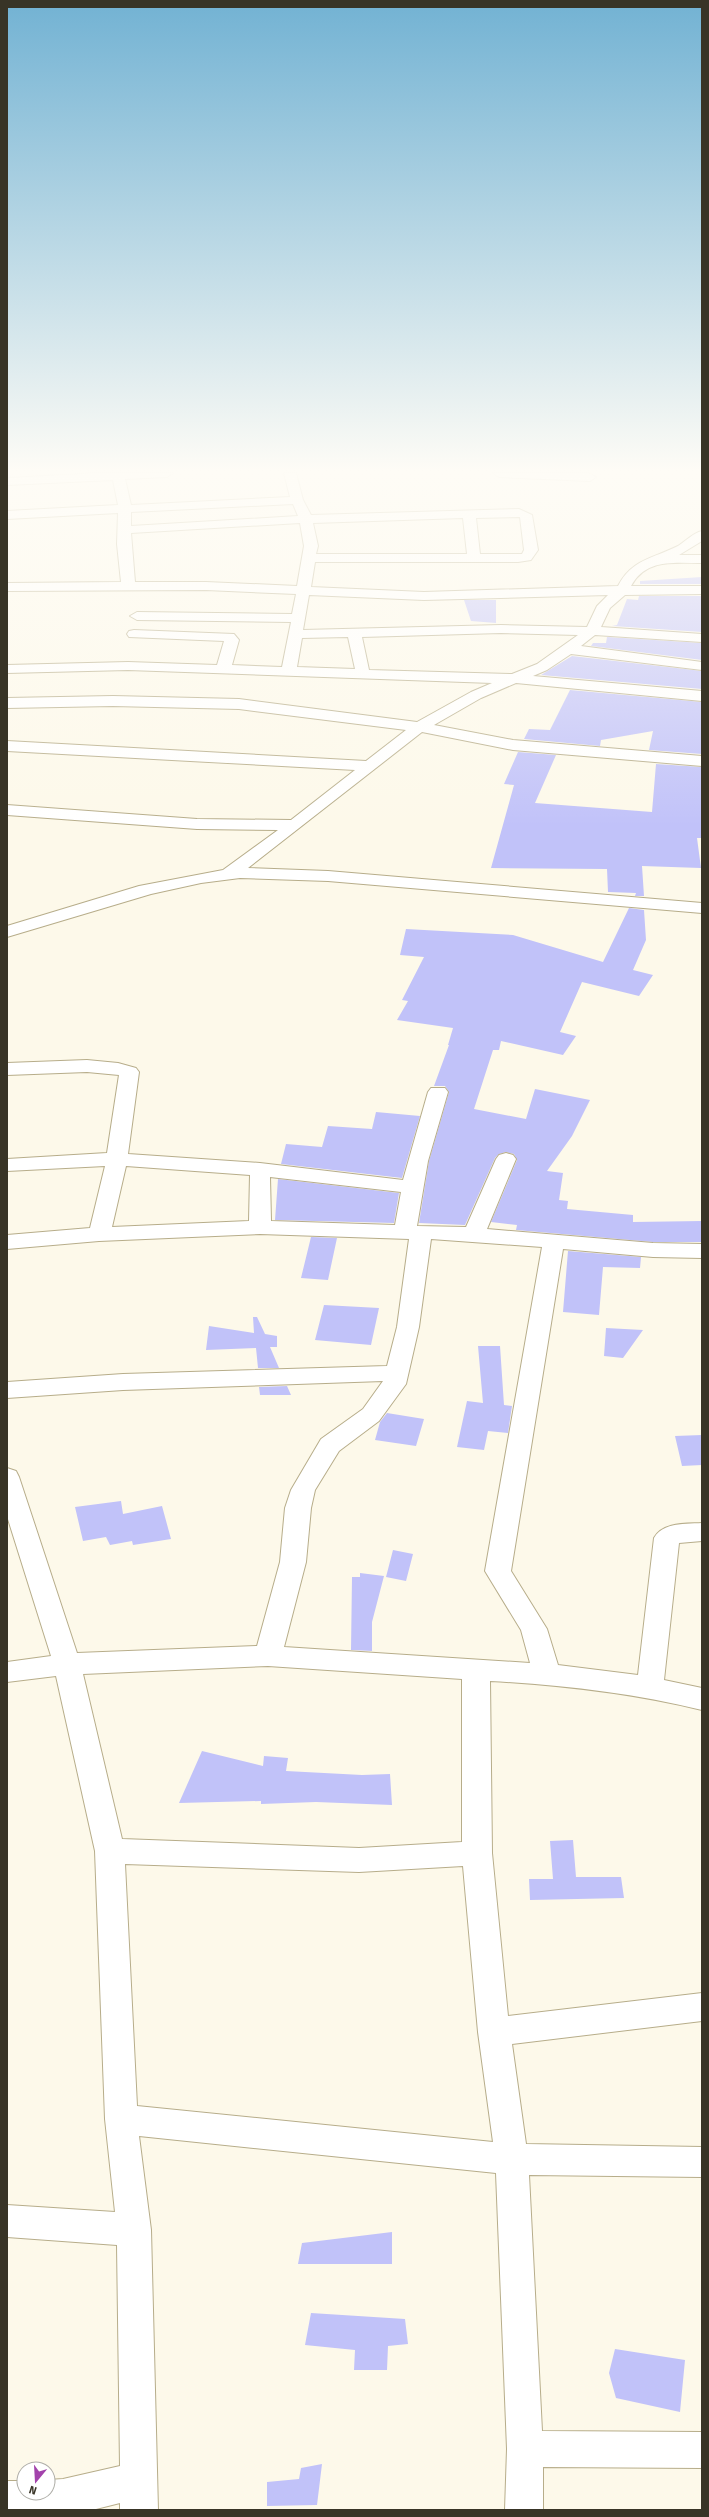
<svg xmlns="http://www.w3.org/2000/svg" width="709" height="2517" font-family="'Fira Sans',sans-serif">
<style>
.building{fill:#c1c2f9}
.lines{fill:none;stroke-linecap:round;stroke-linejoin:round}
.street-casing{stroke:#b7ad8a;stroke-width:2}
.street{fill:#fff;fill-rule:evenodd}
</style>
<rect width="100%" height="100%" fill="#fdf9ea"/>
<!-- building -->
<path class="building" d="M702,577v7h-62v-3z
M639,596h63v36l-90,-6 5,-1 10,-26 11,1z
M464,600h32v23l-25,-2z
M607,637l95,6v17l-111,-14 2,-3h13z
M572,656l130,15v18l-161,-14z
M570,690l132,12v52l-53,-4 4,-19 -52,9 -1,6 -76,-7 5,-10 21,1z
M518,752l38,3 -21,48 117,9 4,-48 46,3v71h-5l4,30 -59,-2 2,30h-9l1,-3 -28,-1 -1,-23 -116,-1 23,-83 -10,-1z
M629,908l15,2 2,30 -13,30 20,5 -14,21 -57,-14 -22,50 16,4 -13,19 -62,-14 -2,9h-6l-19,59 52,10 9,-30 55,11 -18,36 -25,35 16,2 -4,27 9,1 -1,8 66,6v7l69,-1v21h-49l-137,-12 1,-5 -26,-3 26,-62 -3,-6 -8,-2 -7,2 -4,4 -30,67 -46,-2 10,-62 20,-69 -4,-6h-11l15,-41h-1l5,-17 -56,-8 11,-19 -6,-1 22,-43 -24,-2 6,-26 107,6 90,27z
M376,1112l44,4 -18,62 -121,-14 5,-20 36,3 6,-21 44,3z
M278,1179l121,14 -5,30 -119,-3z
M311,1237l26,1 -9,42 -27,-2z
M568,1251l73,6 -1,11 -37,-1 -4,48 -36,-3z
M324,1305l55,3 -8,37 -56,-5z
M253,1317h4l8,17 12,2v11h-7l9,21h-21l-2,-20 -50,2 3,-24 45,7z
M606,1328l37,2 -20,28 -19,-2z
M478,1346h22l4,59 8,1 -4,27 -20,-2 -4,19 -27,-3 10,-46 16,2z
M287,1386l4,9h-31l-1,-8z
M387,1413l37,6 -8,27 -41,-6 5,-18z
M702,1435v30l-20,1 -7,-30z
M121,1501l2,13 39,-8 9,33 -38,6 -1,-4 -22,4 -4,-8 -23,4 -8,-34z
M393,1550l20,4 -7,27 -20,-4z
M360,1573l24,3 -12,46v29l-21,-1 1,-73h8z
M202,1751l61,15 1,-10 24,2 -2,13 76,4 28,-1 2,31 -76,-3 -55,2v-3l-82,2z
M573,1840l3,37h45l3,21 -94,2 -1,-21h24l-3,-38z
M392,2232v32h-94l4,-21z
M311,2313l94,6 3,25 -20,2 -1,24h-33l1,-20 -50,-5z
M615,2349l70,11 -5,52 -64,-14 -7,-25z
M322,2464l-5,41 -50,1v-24l32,-3 2,-11z"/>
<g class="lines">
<defs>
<path id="street" d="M99,473h74l-6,4 -42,2 6,26 159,-8 -6,-24h12l7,27 8,15 208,-6 13,6 6,35 -7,10 -13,2h-203l-4,25 113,5 194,-6c14,-27 34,-27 60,-40 8,-5 15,-13 24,-15v10l-23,14h23v8c-27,0 -56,-5 -71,23h71v8l-77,1 -15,13 -9,19 101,7v8l-107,-7 -14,11 121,16v8l-131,-16 -24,16 -14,6 169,15v10l-186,-18 -35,15 -47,27 79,15 189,16v10l-189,-16 -91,-18 -174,136 80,3 374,32v10l-374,-32 -88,-3 -39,5 -50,11 -144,43v-11l132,-40 84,-16 55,-40 -81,-1 -190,-14v-10l190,14 94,1 64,-50 -348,-19v-10l359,20 40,-31 -167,-21 -126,-3 -106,2v-10l106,-2 126,3 178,23 54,-30 21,-9 -364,-13 -121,3v-8l121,-3 89,3 7,-24 -95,-4 -2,-3 2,-3 5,-1 100,4 5,6 -7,25 50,2 9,-45 -154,-2 -7,-4 7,-4 155,2 4,-20 -90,-4 -199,1v-8l114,-1 -4,-38 1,-31 -111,6v-8l111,-6 -5,-25 -106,5v-6l2,-1zM293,504l5,12 -167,10v-14zM520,517l4,33 -2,4h-42l-4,-36zM463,518l4,36h-151l2,-8 -5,-23zM300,523l4,23 -7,40 -91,-4h-71l-4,-49zM309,595l115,5 184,-5 -11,11 -10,21 -86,-2 -198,5zM501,633l77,2 -41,29 -25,10 -143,-4 -7,-33zM348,637l7,32 -58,-2 5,-29z
M493,473h95l8,4 -6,4 -91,-4z
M87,1060l31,3 18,5 3,4 -11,82 132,9 143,17 25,-88 3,-4h14l3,4 -20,69 -11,65 49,1 30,-68 3,-4 7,-2 7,2 3,4 -29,70 166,14 49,1v14l-49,-1 -90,-8 -52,322 36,58 11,36 80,10 16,-137c9,-16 32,-14 48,-15v18l-23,2 -15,137 38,8v22c-70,-17 -141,-25 -212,-29l2,172 16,163 194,-23v28l-190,23 14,100 176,3v30l-173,-2 13,256 160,1v36l-159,-1v43h-38l2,-61 -11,-276 -357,-37 12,94 7,280h-38v-7l-28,7h-85v-29h17v12h24v-13l15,-1 57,-13 -3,-221 -110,-8v-32l108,7 -10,-93 -10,-268 -39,-175 -49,6v-20l44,-6 -44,-140v-48l9,3 3,6 58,176 180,-7 23,-84 5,-54 6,-18 30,-51 42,-30 20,-28 -260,9 -116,8v-16l116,-8 264,-8 10,-39 12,-88 -149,-5 -161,7 -92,8v-14l83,-7 15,-62 -98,5v-12l100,-6 12,-78 -32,-3 -80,3v-12zM126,1166l124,9 -1,46 -137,6zM270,1177l131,15 -6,33 -124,-4zM431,1239l111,8 -57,324 36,59 9,33 -246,-16 22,-85 5,-54 4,-18 24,-39 40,-30 27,-37 13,-57zM268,1666l194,13v163l-103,6 -237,-9 -39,-165zM125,1864l234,8 104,-6 15,166 15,110 -356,-36z"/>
</defs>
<!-- street casing -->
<use href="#street" class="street-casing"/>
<!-- street -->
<use href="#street" class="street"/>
</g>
<!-- sky -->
<linearGradient id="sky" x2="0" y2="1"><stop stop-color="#72b2d3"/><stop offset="0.57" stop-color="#fefcf6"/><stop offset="1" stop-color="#fefcf6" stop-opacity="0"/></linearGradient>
<rect width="709" height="826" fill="url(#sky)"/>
<!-- border -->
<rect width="709" height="2517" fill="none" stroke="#383426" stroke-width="16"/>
<!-- north arrow -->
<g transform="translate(36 2481) rotate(198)"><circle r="19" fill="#ffffff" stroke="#afaea8"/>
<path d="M0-3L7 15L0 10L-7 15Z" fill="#a343ab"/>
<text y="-6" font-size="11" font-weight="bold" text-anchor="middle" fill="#383426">N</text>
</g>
</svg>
